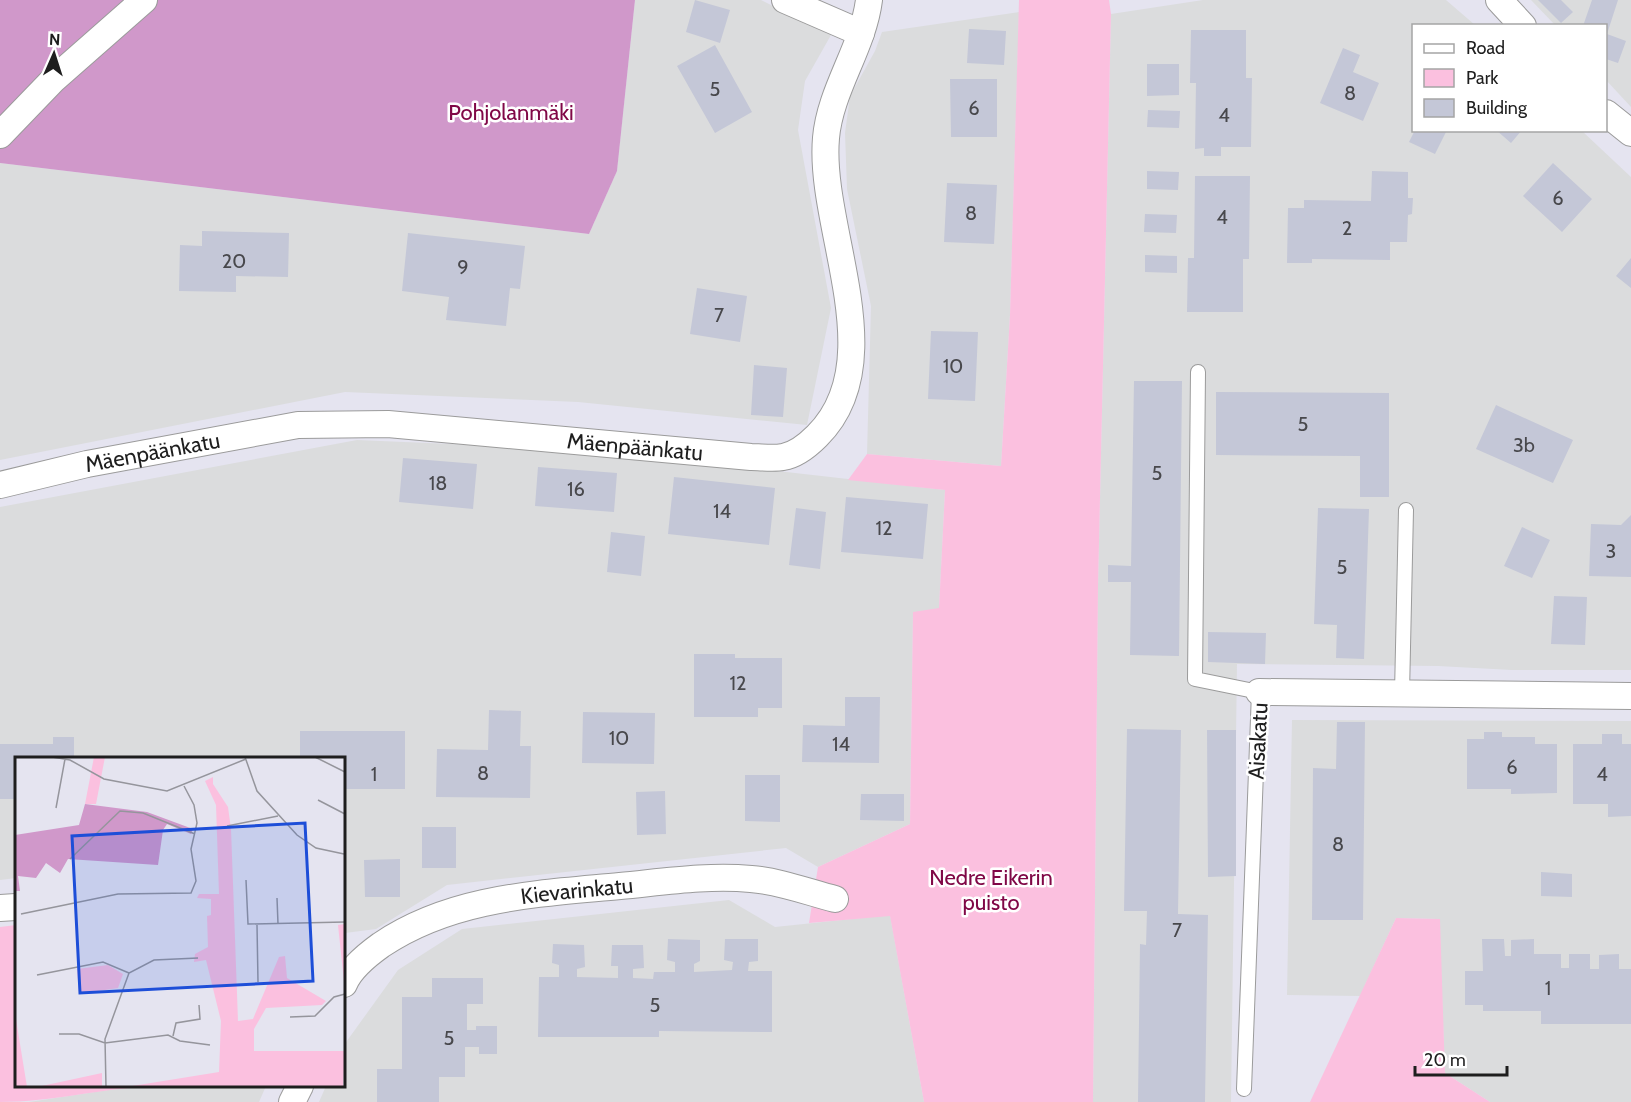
<svg xmlns="http://www.w3.org/2000/svg" width="1631" height="1102" font-family="Cabin,sans-serif">
<style>
.residential{fill:#dbdcdd}
.forest{fill:#d098ca}
.park{fill:#fbc0df}
.building{fill:#c4c7d7}
.lines{fill:none;stroke-linecap:round;stroke-linejoin:round}
.service-casing{stroke:#9b9b9b;stroke-width:16}
.minor-casing{stroke:#9b9b9b;stroke-width:28}
.service{stroke:#fff;stroke-width:14}
.minor{stroke:#fff;stroke-width:26}
.labels{text-anchor:middle;dominant-baseline:central;stroke-width:5;stroke-linejoin:round;paint-order:stroke}
.number-label{font-size:20px;fill:#48484c}
.park-label{font-size:22px;fill:#800847;stroke:#fff}
.street-label{font-size:22px;fill:#1e1e1e;stroke:#fff}
.inset-road{fill:none;stroke:#95959c;stroke-width:1.5}
.view{fill:#1d4ed8;fill-opacity:0.15;stroke:#1d4ed8;stroke-width:3}
.inset-edge{fill:none;stroke:#1e1e1e;stroke-width:3}
</style>
<rect width="100%" height="100%" fill="#e5e4f0"/>
<!-- residential -->
<path class="residential" d="M635,0h126l70,35 -26,46 -7,49 33,178 -24,117 -229,-23 -233,-10 -345,68v-297l589,71 28,-63z
M1203,0h243l29,25 -61,1v104l168,1 49,46v493h-119l-74,-4 -201,-2 -6,438h-138l5,-515 13,-573z
M1531,0h100v107l-25,-27v-54l-51,-1z
M1019,12l-9,303 -9,151 -134,-12 4,-148 -24,-117 -2,-56 5,-37 25,-45 7,-19z
M357,440l162,7 134,10 292,33 -6,119 -26,4 -3,211 -92,43 -32,-19 -339,37 -71,44 -31,4 -1,-175h-328v120l-16,2v-373z
M1292,720l339,1v381h-141l-45,-29 -6,-154 -43,-1 -36,78 -73,-1z
M729,900l46,27 115,-12 34,187h-605l7,-16h18v-41l54,-75 64,-41z
M266,1086l-7,16h-230l99,-15z"/>
<!-- forest -->
<path class="forest" d="M0,0h635l-18,171 -28,63 -589,-71z"/>
<!-- park -->
<path class="park" d="M1019,0h90l2,14 -13,573 -5,515h-169l-34,-186 -81,7 9,-56 92,-43 3,-212 26,-4 6,-118 -97,-10 19,-26 134,12 9,-151z
M1396,918l44,1 5,154 45,29h-180z
M16,925v161h140c-53,2 -104,16 -156,16v-175z"/>
<!-- building -->
<path class="building" d="M695,0l35,10 -10,33 -34,-11z
M1538,0h23l12,12 -12,11z
M1592,0h26l-11,34 19,7 -8,22 -12,-4v-33h-23z
M969,29l37,2 -2,34 -37,-2z
M1191,30h55v48h6l-1,69h-30v9h-17v-8l-9,1 1,-66h-6z
M715,45l37,67 -37,21 -38,-67z
M1343,48l17,7 -7,17 26,11 -16,38 -43,-18z
M1147,64h32v31l-32,1z
M950,79h47v58h-46z
M1148,110l32,1 -1,17 -32,-1z
M1415,130h32l-12,24 -26,-12z
M1496,130h26l-11,13z
M1553,163l39,36 -30,33 -39,-36z
M1147,171l32,1 -1,18 -31,-1z
M1372,171l36,1v26h5l-1,16 -4,1 -1,27h-17v18l-78,-1v4h-25l1,-55h16v-8l67,1z
M1195,176h55l-1,83h-6v53h-56l1,-54h6z
M947,183l50,2 -3,59 -50,-2z
M1145,214l32,1 -1,18 -32,-1z
M202,231l87,2 -1,44 -52,-1v16l-57,-1 1,-46 22,1z
M408,233l117,13 -5,43 -10,-1 -4,38 -60,-6 3,-23 -47,-6z
M1145,255l32,1v17l-32,-1z
M1631,258v30l-15,-12z
M697,288l50,8 -7,46 -50,-8z
M931,331l47,1 -3,69 -47,-2z
M754,365l33,3 -4,49 -32,-2z
M1134,381h48l-3,275 -49,-1 1,-73h-23v-17l23,1z
M1216,392l173,1v104h-29v-41l-144,-1z
M1496,405l77,35 -20,43 -77,-34z
M403,458l74,6 -4,45 -74,-7z
M538,467l79,6 -3,39 -79,-6z
M674,477l101,11 -6,57 -101,-11z
M846,497l82,7 -5,55 -82,-7z
M796,508l30,4 -6,57 -31,-4z
M1318,508l51,1 -5,150 -28,-1 1,-33 -23,-1z
M1631,515v62l-42,-1 2,-52 30,1z
M1522,527l28,13 -18,38 -28,-12z
M611,532l34,4 -4,40 -34,-4z
M1554,596l33,1 -2,48 -34,-1z
M1208,632l58,1 -1,31 -57,-2z
M694,654h41v4h47v50h-24v9h-64z
M845,697h35l-1,66 -77,-1 1,-37 42,1z
M489,710l32,1 -1,35h11l-1,52 -94,-1 1,-48 51,1z
M583,712l72,1 -1,51 -72,-1z
M1337,722h28l-2,198h-51l1,-152 23,1z
M1127,729l54,1 -3,184 30,1 -3,187h-67l2,-158 6,1 1,-34h-23z
M1207,730h29v146l-28,1z
M300,731h105v58h-61v-31h-44z
M1484,732h18v5h33v7h22v49l-46,1v-5h-44v-50h17z
M1602,734h20v10h9v72l-23,1v-13h-35v-60h29z
M53,737h21v21h-58v41h-16v-55h53z
M745,775h35v47l-35,-1z
M665,791l1,43 -29,1 -1,-43z
M861,794h43v27l-44,-1z
M422,827h34v41h-34z
M400,859v38h-35l-1,-37z
M1541,872l31,2v23l-31,-1z
M668,939l32,1v21l-6,3v8l38,-2 1,-8 -9,-2 1,-21h33v22l-9,1 -1,9h24v61l-113,-1v6h-121l1,-60h20v-12l-7,-2 1,-19 31,1 1,22 -8,2v8l41,1v-12h-7l1,-21h31l1,23 -11,1v9l20,1 1,-7h21v-10l-8,-2z
M1482,939h22l1,17h6v-16l23,-1v15h27v14h8v-14h21v15h9v-14l20,-1v15h12v55h-90v-13h-58v-6h-18v-34h18z
M432,978h51v26h-16v26h9v-4h21v28h-18v-7h-14v30h-26v25h-62v-33h25v-72h30z"/>
<g class="lines">
<defs>
<path id="service" d="M1198,372l-3,307 64,13 -15,397
M1402,693l4,-183"/>
<g id="minor">
<path d="M785,0l76,33"/>
<path d="M1499,0l24,26"/>
<path d="M1606,113l25,20"/>
<path d="M0,135l53,-55 91,-80"/>
<path id="s1" d="M0,485l87,-21 211,-39 90,-1 363,33c10,0 22,2 32,0 12,-2 25,-12 34,-21 76,-75 1,-208 9,-298 4,-48 37,-90 43,-138"/>
<path d="M1259,692l372,4"/>
<path d="M0,908l16,-1"/>
<path id="s2" d="M344,984c6,-15 23,-29 37,-39 71,-48 156,-51 239,-59 43,-4 87,-11 131,-7 28,2 57,13 84,20"/>
<path d="M292,1102l8,-16"/>
</g>
</defs>
<!-- service casing -->
<use href="#service" class="service-casing"/>
<!-- minor casing -->
<use href="#minor" class="minor-casing"/>
<!-- service -->
<use href="#service" class="service"/>
<!-- minor -->
<use href="#minor" class="minor"/>
</g>
<g class="labels">
<!-- number labels -->
<g class="number-label">
<text x="715" y="89">5</text>
<text x="1350" y="93">8</text>
<text x="974" y="108">6</text>
<text x="1224" y="115">4</text>
<text x="1558" y="198">6</text>
<text x="971" y="213">8</text>
<text x="1222" y="217">4</text>
<text x="1347" y="228">2</text>
<text x="234" y="261">20</text>
<text x="463" y="267">9</text>
<text x="719" y="315">7</text>
<text x="953" y="366">10</text>
<text x="1303" y="424">5</text>
<text x="1524" y="445">3b</text>
<text x="1157" y="473">5</text>
<text x="438" y="483">18</text>
<text x="576" y="489">16</text>
<text x="722" y="511">14</text>
<text x="884" y="528">12</text>
<text x="1611" y="551">3</text>
<text x="1342" y="567">5</text>
<text x="738" y="683">12</text>
<text x="619" y="738">10</text>
<text x="841" y="744">14</text>
<text x="1512" y="767">6</text>
<text x="483" y="773">8</text>
<text x="374" y="774">1</text>
<text x="1602" y="774">4</text>
<text x="1338" y="844">8</text>
<text x="1177" y="930">7</text>
<text x="1548" y="988">1</text>
<text x="655" y="1005">5</text>
<text x="449" y="1038">5</text>
</g>
<!-- park labels -->
<g class="park-label">
<text x="511" y="112">Pohjolanmäki</text>
<text x="991" y="877">Nedre Eikerin<tspan x="991" dy="25">puisto</tspan></text>
</g>
<!-- street labels -->
<g class="street-label">
<text stroke="none"><textPath href="#s1" startOffset="642">Mäenpäänkatu</textPath></text>
<text stroke="none"><textPath href="#s1" startOffset="156">Mäenpäänkatu</textPath></text>
<text transform="translate(1258 741) rotate(-87)">Aisakatu</text>
<text stroke="none"><textPath href="#s2" startOffset="260">Kievarinkatu</textPath></text>
</g>
</g>
<!-- overview -->
<g transform="translate(15 757)">
<rect width="330" height="330" fill="#e5e4f0"/>
<path d="M70,47l62,8 46,17 -2,5 -24,-10 -4,6 -5,35 -90,-6 -8,14 -14,-10 -10,15 -18,-2 2,15h-5v-56l64,-10z" fill="#d098ca"/>
<path d="M79,0h11l-9,47h-11zM198,20v7l15,23 3,22 7,192 15,-2 26,-62 6,-1 2,22 39,23 -4,4 -56,3 -12,21v22h91l-2,36h-217l93,-15 2,-51 -15,-61 -12,2 1,-8 13,-7 -1,-31 4,-1v-16l-14,-1 2,-4h20l-3,-89 -11,-24zM330,167v67l-7,-66zM93,208l15,9 -5,14 -39,6 -2,-25zM0,256l12,74h-12zM87,316v14h-65z" fill="#fbc0df"/>
<path class="inset-road" d="M37,0l18,3 34,19 63,12 79,-32M230,0l12,34 40,44 19,13 28,6M300,0l30,15M303,43l27,14M41,51l9,-49M330,63v41M212,69l51,-10M55,102l50,-48 23,2 52,21M231,123l2,44 97,-2M262,141l1,26M6,157l97,-20 73,-1 5,-12 -5,-32 6,-26 -3,-18 -10,-19M242,168l1,57M22,218l66,-13 26,11M275,260l25,-1 19,-19 11,-3M44,277h20l26,9 63,-8 12,6 30,4M158,279l3,-13 24,-4 -1,-14M91,330l-1,-48 24,-66 25,-13 44,-2"/>
<path class="view" d="M290,66l8,158 -233,12 -8,-157z"/>
<rect width="330" height="330" class="inset-edge"/>
</g>
<!-- legend -->
<rect x="1412" y="24" width="195" height="108" fill="#ffffff" stroke="#a5a5a5" stroke-width="1.5"/>
<rect x="1424" y="44" width="30" height="9" fill="#ffffff" stroke="#a5a5a5" stroke-width="1.5"/>
<text x="1466" y="54" font-size="18" fill="#1e1e1e">Road</text>
<rect x="1424" y="69" width="30" height="18" fill="#fbc0df" stroke="#a5a5a5" stroke-width="1.5"/>
<text x="1466" y="84" font-size="18" fill="#1e1e1e">Park</text>
<rect x="1424" y="99" width="30" height="18" fill="#c4c7d7" stroke="#a5a5a5" stroke-width="1.5"/>
<text x="1466" y="114" font-size="18" fill="#1e1e1e">Building</text>
<!-- north arrow -->
<g transform="translate(54 54) rotate(3)" stroke="#ffffff" stroke-width="4.5" paint-order="stroke">
<path d="M0-4.5L10 22L0 15L-10 22Z" fill="#1e1e1e"/>
<text y="-9" font-size="16" font-weight="bold" text-anchor="middle" fill="#1e1e1e">N</text>
</g>
<!-- scale -->
<path d="M1415 1066v9h92v-9" fill="none" stroke="#1e1e1e" stroke-width="3"/>
<text x="1424" y="1066" font-size="18" fill="#1e1e1e" stroke="#ffffff" stroke-width="4.5" paint-order="stroke">20 m</text>
</svg>
